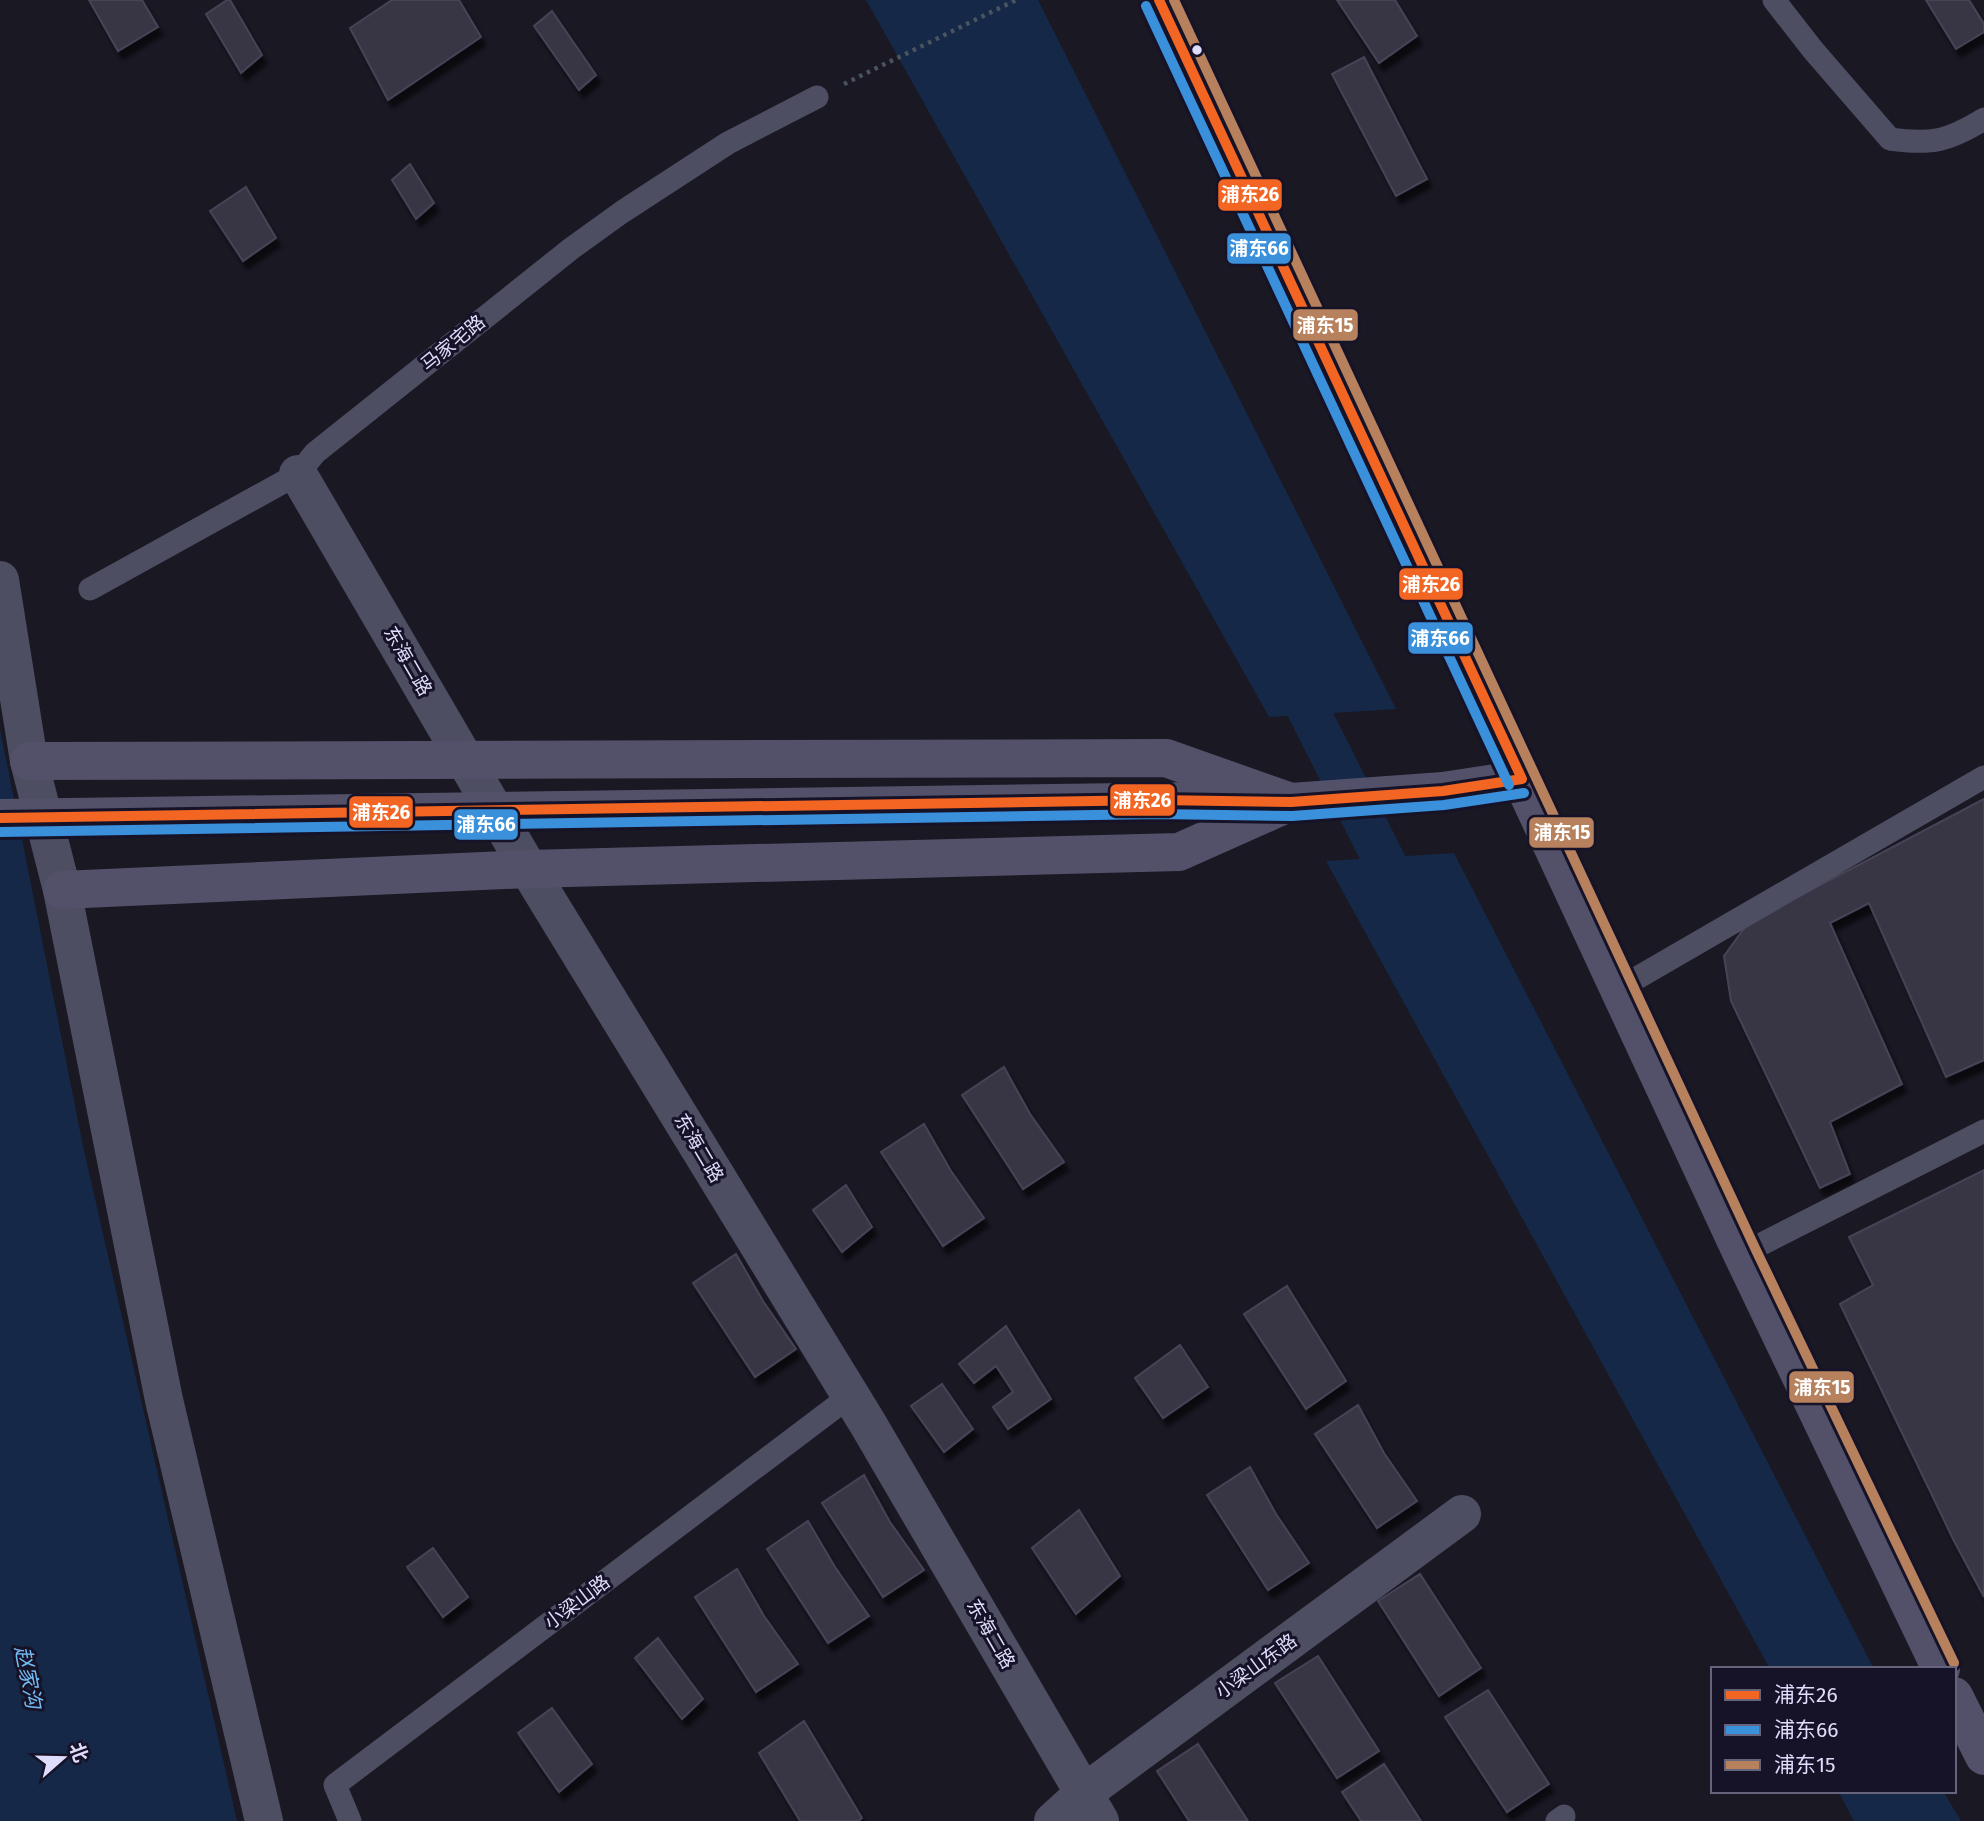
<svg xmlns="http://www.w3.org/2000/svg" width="1984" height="1821" font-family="'Fira Sans','Noto Sans SC',sans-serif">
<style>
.water{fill:#152847}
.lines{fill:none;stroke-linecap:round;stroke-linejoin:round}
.canal{stroke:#152847;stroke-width:42}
.building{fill:#383644;stroke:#474356;stroke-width:2;filter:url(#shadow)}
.path{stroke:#49545f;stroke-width:4.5;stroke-dasharray:3.5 5;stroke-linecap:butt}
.lane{stroke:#4e4e63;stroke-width:23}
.street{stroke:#4e4e63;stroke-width:38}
.secondary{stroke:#525169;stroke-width:38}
.secondary-bridge{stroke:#525169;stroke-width:38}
.bus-1-casing{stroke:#161328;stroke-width:16}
.bus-2-casing{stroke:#161328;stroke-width:16}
.bus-3-casing{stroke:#161328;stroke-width:16}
.bus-1{stroke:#f26522;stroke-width:10}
.bus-2{stroke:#3a90db;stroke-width:10}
.bus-3{stroke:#b6815c;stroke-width:10}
.bus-dot{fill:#dfdcfc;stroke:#161328;stroke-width:2.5}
.labels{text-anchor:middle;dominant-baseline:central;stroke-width:6;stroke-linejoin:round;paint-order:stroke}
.street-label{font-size:19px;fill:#dfdcfc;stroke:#161328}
.water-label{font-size:21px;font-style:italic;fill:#73bbf3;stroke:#161328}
.line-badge{stroke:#161328;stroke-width:2.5}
.badge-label{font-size:19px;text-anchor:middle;font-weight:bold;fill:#fff}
</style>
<defs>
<filter id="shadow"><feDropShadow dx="4.5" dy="8" stdDeviation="2" flood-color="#0009"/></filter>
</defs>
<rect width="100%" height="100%" fill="#1a1823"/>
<!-- water -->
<path class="water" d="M866,0h172l358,709 -127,8z
M0,729l83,417 154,675h-237z
M1454,853l420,816h-104l-444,-808z
M1838,1791h105l18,30h-107z"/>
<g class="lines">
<!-- canal -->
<path class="canal" d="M1285,664l124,246"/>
</g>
<!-- building -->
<path class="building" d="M89,0h53l16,27 -40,24z
M227,0h3l32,55 -21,18 -35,-59z
M392,0h67l22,37 -93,63 -38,-72z
M1337,0h58l22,36 -38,27z
M1926,0h43l15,24v8l-28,17z
M552,11l44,64 -17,15 -45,-64z
M1364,57l63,122 -31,17 -64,-122z
M410,164l24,39 -18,16 -24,-39z
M246,187l30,51 -33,23 -33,-50z
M1984,799v261l-38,17 -77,-174 -39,20 72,161 -72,38 20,52 -30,14 -89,-187 -7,-45 24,-33z
M1004,1067l26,47 34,48 -41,27 -61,-94z
M924,1124l27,47 33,47 -41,28 -62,-94z
M1984,1170v427l-30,-56 -114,-237 33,-19 -24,-48z
M846,1185l26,42 -30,25 -29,-42z
M736,1254l27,47 33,48 -41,28 -62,-94z
M1287,1286l59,95 -40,28 -62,-95z
M1006,1326l45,73 -43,30 -15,-22 20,-15 -17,-26 -22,17 -15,-19z
M1180,1345l28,42 -45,31 -28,-40z
M942,1384l31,45 -29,23 -33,-46z
M1358,1405l26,48 33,48 -40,27 -62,-94z
M1250,1467l26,47 33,49 -41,27 -61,-95z
M864,1475l26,47 34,48 -41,27 -61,-94z
M1079,1510l41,66 -44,38 -44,-66z
M808,1521l27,46 34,49 -41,27 -61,-94z
M433,1548l35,49 -25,20 -36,-50z
M737,1569l27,47 34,48 -42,28 -61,-95z
M1420,1574l61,94 -42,28 -61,-95z
M658,1638l45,61 -21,20 -47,-61z
M1318,1656l61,95 -42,27 -62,-95z
M1488,1690l61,94 -42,28 -62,-95z
M552,1708l40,56 -33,28 -41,-59z
M804,1721l58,97 -4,3h-58l-41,-68z
M1198,1744l50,77h-59l-32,-50z
M1384,1764l37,57h-60l-19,-29z"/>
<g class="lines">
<!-- path -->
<path class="path" d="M844,84l172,-84"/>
<!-- lane -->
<path class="lane" d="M1774,0l39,50 77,89c42,6 58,2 94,-20
M90,589l208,-115 17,-21 257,-205 50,-36 106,-69 89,-46
M1618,989l366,-212
M1742,1254l242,-123
M350,1821l-15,-36 515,-389
M1557,1821l7,-5"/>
<!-- street -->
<path class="street" d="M298,474l240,411 330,539 232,397
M0,580l29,181 33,129 102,510 100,421
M1053,1821l31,-28 378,-279"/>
<!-- secondary -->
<path class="secondary" d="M1159,0l583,1254 199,415
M29,761l1137,-3 125,44
M1266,802h25l152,-11 79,-12
M62,890l467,-21 650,-17 112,-50
M1954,1696l30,60"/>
<!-- secondary-bridge -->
<path class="secondary-bridge" d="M0,818l1201,-17"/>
<defs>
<path id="bus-1" d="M1159,0l363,779
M0,818l1157,-18 134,2 152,-11 79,-12"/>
<path id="bus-2" d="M1146,6l363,779
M0,832l1157,-18 135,2 152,-11 80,-12"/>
<path id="bus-3" d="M1174,0l581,1248 199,415"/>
</defs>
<!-- bus-1 casing -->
<use href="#bus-1" class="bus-1-casing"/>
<!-- bus-2 casing -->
<use href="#bus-2" class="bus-2-casing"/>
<!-- bus-3 casing -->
<use href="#bus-3" class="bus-3-casing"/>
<!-- bus-1 -->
<use href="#bus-1" class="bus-1"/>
<!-- bus-2 -->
<use href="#bus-2" class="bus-2"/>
<!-- bus-3 -->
<use href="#bus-3" class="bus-3"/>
</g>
<!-- markers -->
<circle class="bus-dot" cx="1197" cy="50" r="6"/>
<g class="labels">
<!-- street labels -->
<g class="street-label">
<text transform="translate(453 343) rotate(-39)">马家宅路</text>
<text transform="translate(408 661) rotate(60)">东海二路</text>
<text transform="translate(699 1148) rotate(59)">东海二路</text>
<text transform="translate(577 1602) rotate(-37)">小梁山路</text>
<text transform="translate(991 1634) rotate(60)">东海二路</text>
<text transform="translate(1256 1666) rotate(-36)">小梁山东路</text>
</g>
<!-- water labels -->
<g class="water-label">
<text transform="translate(28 1677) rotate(79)">赵家沟</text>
</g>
</g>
<g class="line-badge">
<rect x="1217" y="178" width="66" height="34" rx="7" fill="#f26522"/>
<rect x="1226" y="232" width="66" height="33" rx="7" fill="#3a90db"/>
<rect x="1292" y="308" width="67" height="34" rx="7" fill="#b6815c"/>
<rect x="1398" y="567" width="66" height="34" rx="7" fill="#f26522"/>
<rect x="1407" y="621" width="67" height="34" rx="7" fill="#3a90db"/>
<rect x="1109" y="783" width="67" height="34" rx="7" fill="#f26522"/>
<rect x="348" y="795" width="66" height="34" rx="7" fill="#f26522"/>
<rect x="453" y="808" width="66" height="33" rx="7" fill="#3a90db"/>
<rect x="1528" y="816" width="67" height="33" rx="7" fill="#b6815c"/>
<rect x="1788" y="1370" width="67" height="34" rx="7" fill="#b6815c"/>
</g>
<g class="badge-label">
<text x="1250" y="201">浦东26</text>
<text x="1259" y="255">浦东66</text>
<text x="1325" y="332">浦东15</text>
<text x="1431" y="591">浦东26</text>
<text x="1440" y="645">浦东66</text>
<text x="1142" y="807">浦东26</text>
<text x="381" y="819">浦东26</text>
<text x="486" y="831">浦东66</text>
<text x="1562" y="839">浦东15</text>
<text x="1822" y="1394">浦东15</text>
</g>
<!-- legend -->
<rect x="1711" y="1667" width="245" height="126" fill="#161328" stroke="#66637d" stroke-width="2"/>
<rect x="1725" y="1690" width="35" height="10" fill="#f26522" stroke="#66637d" stroke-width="2"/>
<text x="1774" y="1702" font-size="21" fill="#dfdcfc">浦东26</text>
<rect x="1725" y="1725" width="35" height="10" fill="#3a90db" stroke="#66637d" stroke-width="2"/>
<text x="1774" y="1737" font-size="21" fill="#dfdcfc">浦东66</text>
<rect x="1725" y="1760" width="35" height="10" fill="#b6815c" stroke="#66637d" stroke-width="2"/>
<text x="1774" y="1772" font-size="21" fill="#dfdcfc">浦东15</text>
<!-- north arrow -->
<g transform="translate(63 1758) rotate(70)" stroke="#161328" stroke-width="5" paint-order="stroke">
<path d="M0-5L12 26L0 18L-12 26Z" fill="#dfdcfc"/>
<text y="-10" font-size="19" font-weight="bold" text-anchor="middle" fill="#dfdcfc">北</text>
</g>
</svg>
